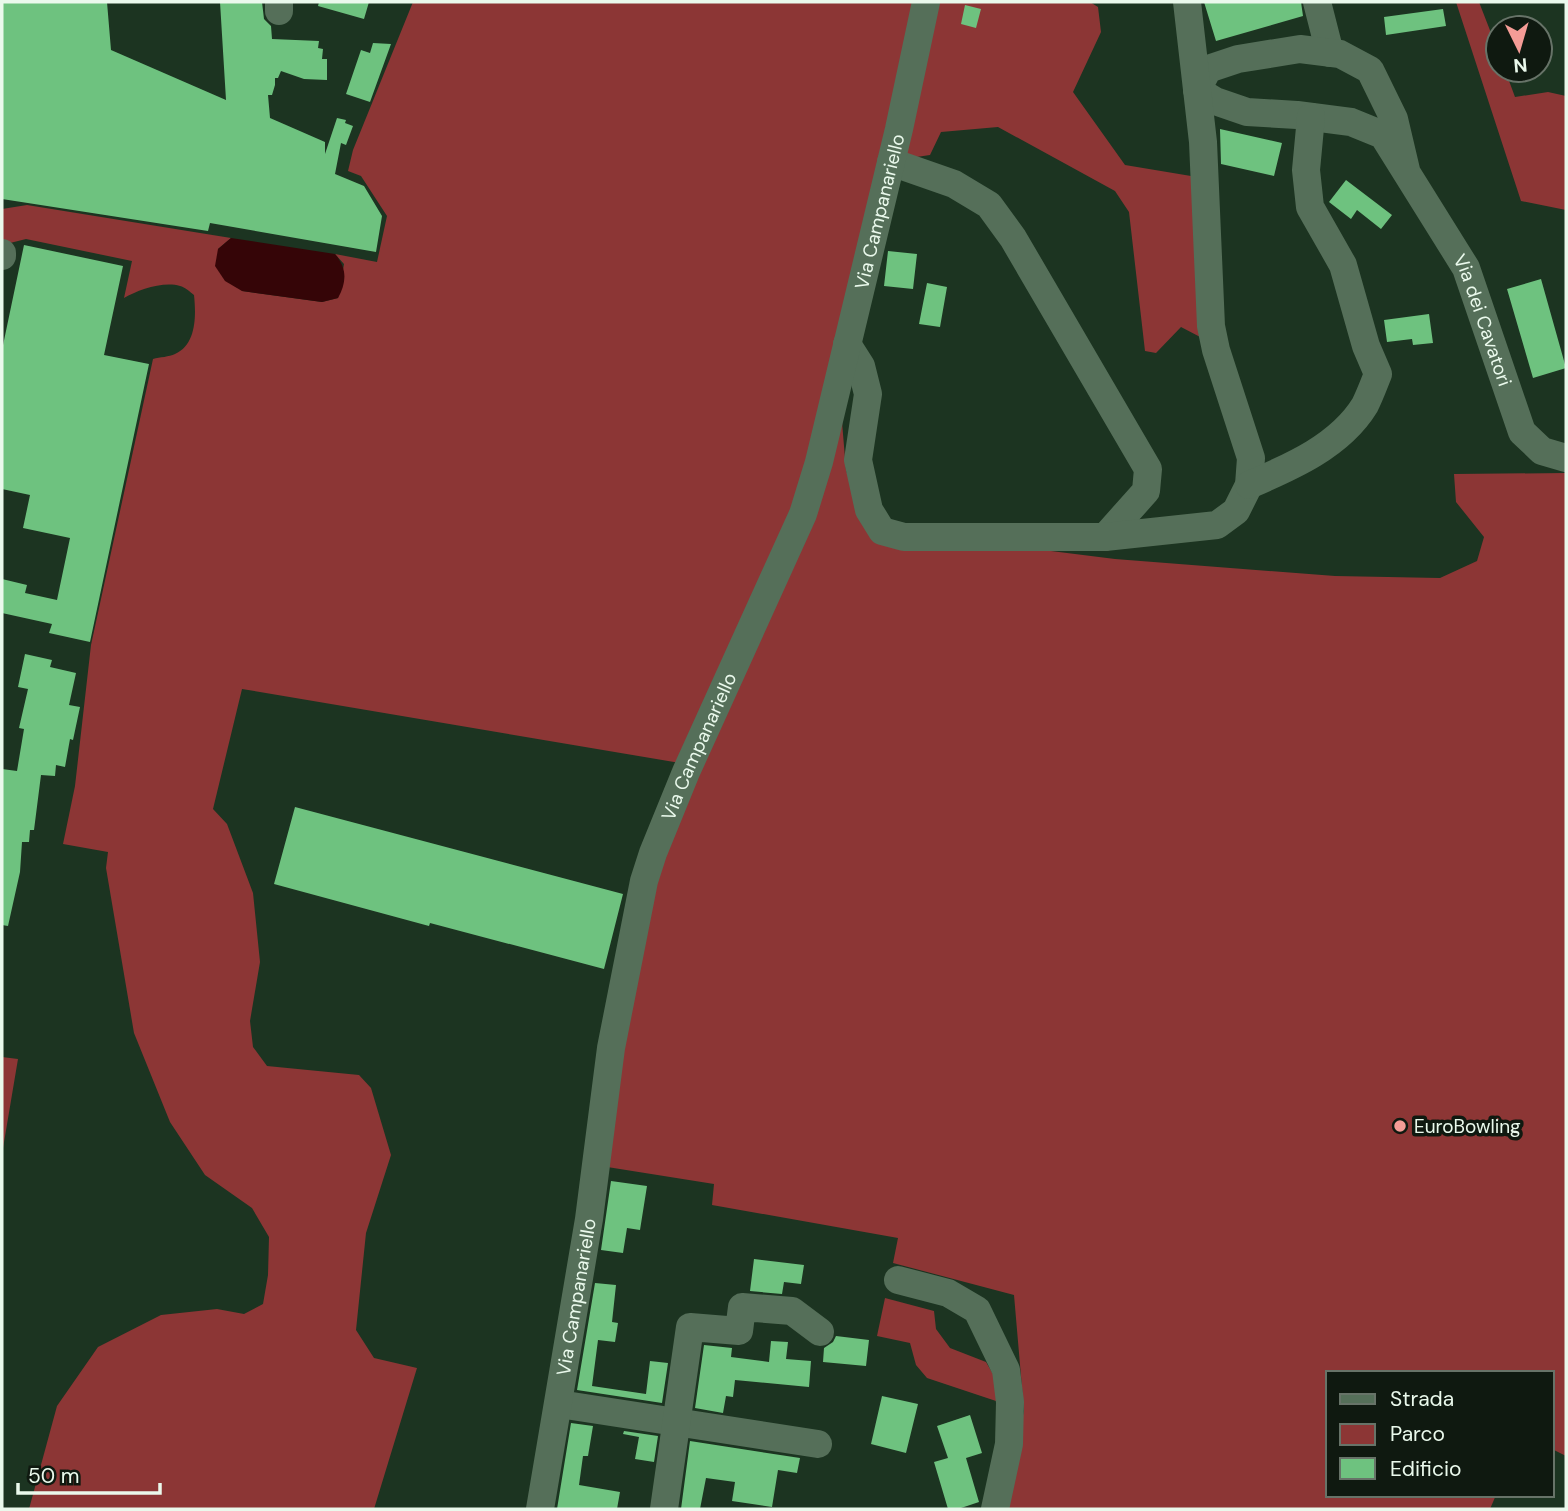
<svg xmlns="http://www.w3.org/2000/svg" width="1568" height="1511" font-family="'DM Sans',sans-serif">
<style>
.green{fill:#8c3635}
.water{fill:#350507}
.building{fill:#6ec27f}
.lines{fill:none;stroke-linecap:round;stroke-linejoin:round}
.minor{stroke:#556f59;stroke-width:28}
.poi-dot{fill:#f59c96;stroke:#0f1910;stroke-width:2.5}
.labels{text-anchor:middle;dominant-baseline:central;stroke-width:7;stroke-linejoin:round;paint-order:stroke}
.street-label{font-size:19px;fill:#eaf9ec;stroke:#0f1910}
.poi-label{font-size:19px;fill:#eaf9ec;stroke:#0f1910;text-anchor:start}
</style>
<rect width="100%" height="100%" fill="#1c3421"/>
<!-- green -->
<path class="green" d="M413,2h505l-120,498 -118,263 -438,-74 -29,120 14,15 26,69 7,69 -10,59 3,26 14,19 92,9 12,13 20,67 -25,78 -10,97 18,28 43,10 -43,141h-345l28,-103 41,-59 63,-32 56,-6 27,5 19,-10 5,-29 1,-38 -17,-29 -47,-33 -35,-53 -36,-89 -28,-165 2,-16 -45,-8 12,-58 16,-141 62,-286c7,-2 16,-2 22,-5 22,-9 21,-40 19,-59 -4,-3 -9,-8 -14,-9 -17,-5 -42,4 -56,12l8,-37 -106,-22 -24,6v-36l25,-4 204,33 -13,11 24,42 80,11 16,-4 6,-34 -9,-10 42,8 10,-46 -26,-40 -13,-5 5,-21z
M934,2h156l8,5 3,25 -28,60 52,73 72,12 7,162 -23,-12 -25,26 -11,-2 -16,-139 -14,-21 -117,-64 -57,5 -11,23 -27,4z
M1456,2h23l19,49v19h7l10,27 33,-5 18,4v114l-45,-9z
M841,410l5,60 15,46 182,34 72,9 220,17 105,2 37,-17 7,-24 -28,-35 -2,-28 112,-1v983l-14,-7v-76h-224v122h168l-6,14h-488l22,-98 -10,-116 -121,-32 5,-25 -186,-33 2,-21 -113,-18 49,-278z
M2,1057l16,2 -16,95z
M885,1298l49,13 2,18 14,19 36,14 14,24 5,18 -78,-26 -11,-13 -6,-22 -33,-7z"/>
<!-- water -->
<path class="water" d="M231,238l104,16c12,14 12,28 3,44l-16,4 -80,-11 -17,-10 -10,-15 3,-17z"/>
<!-- building -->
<path class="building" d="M2,2h105l4,48 115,50 -6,-98h42l2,17 7,7 1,13 47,2 -1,7 5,1 -1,10h5v21l-23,-1 -23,-8 -3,7h-3v7l-3,10h-4l2,23 55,24v12l12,-36 9,2 -1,3 8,3 -7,19 -5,-2 -6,31 29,12 18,30 -6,36 -166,-29 -2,8 -206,-32z
M319,2h50l-5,17 -46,-13z
M1204,2h97l2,14 -87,25z
M965,5l16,4 -5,19 -15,-4z
M1443,9l3,17 -60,9 -2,-18z
M373,43l18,1 -21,58 -24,-8 15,-44 9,3z
M1220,129l62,14 -8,33 -53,-12z
M1346,180l46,35 -11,14 -24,-19 -6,9 -22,-17z
M24,245l99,21 -19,89 45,9 -59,278 -41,-9 3,-9 -50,-11v-34l25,6 -2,8 32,7 13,-62 -47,-10 7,-33 -28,-6v-139z
M888,251l29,3 -4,35 -29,-3z
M1541,279l25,89 -33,10 -26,-89z
M927,283l20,4 -7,40 -21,-3z
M1429,314l4,29 -20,2 -1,-6 -25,3 -3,-22z
M25,654l27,6 -2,7 26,6 -7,32 11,2 -7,33 -3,-1 -5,28 -9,-2 -1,11 -14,-1 -7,55h-4l-1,12h-7l-2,30 -12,54 -6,-1v-156l15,2 7,-42 -5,-1 9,-39 -10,-2z
M295,807l328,87 -19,75 -174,-46 -1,3 -155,-42z
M611,1181l36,5 -7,44 -13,-2 -4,25 -22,-3z
M754,1259l50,6 -3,19 -17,-2 -2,12 -32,-3z
M595,1283l21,2 -4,37 6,1 -3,19 -17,-2 -6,46 54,8 4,-33 18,2 -6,40 -85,-13z
M836,1336l33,4 -3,26 -43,-4 1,-14 9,-6z
M771,1341l17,1 -2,17 25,2 -2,26 -74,-7 -2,17 -7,-1 -3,17 -28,-5 9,-63 28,3 -1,9 38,5z
M882,1396l36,8 -12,49 -35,-9z
M970,1415l12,38 -16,5 13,44 -21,7h-10l-14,-47 14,-4 -11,-32z
M571,1423l22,3 -5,30h-5l-4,29 41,7 -3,17h-60z
M624,1431l34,5 -4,26 -19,-3 4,-22 -16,-3z
M690,1441l110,17 -3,15 -19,-3 -6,37 -40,-6 3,-19 -29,-4 -6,31h-19z"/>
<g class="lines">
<!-- minor -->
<g class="minor">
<path d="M279,2v9"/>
<path d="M1317,2l13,51"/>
<path d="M891,162l63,22 35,21 24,33 135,231 -2,22 -41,46"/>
<path id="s1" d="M1406,170l-12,-51 -24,-49 -30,-16 -40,-5 -62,10 -30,10 -11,21 18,11 32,11 50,3 54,7 32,13 83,133 56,164 20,19 24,7"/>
<path d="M2,256v-3"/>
<path d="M847,344l14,22 7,28 -10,66 11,50 13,21 22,6h201l112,-12 19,-14 13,-26 2,-27 -35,-108 -5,-24 -8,-184 -16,-140"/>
<path d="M1249,485c42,-18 91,-39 116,-80 5,-10 9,-21 13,-31l-12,-28 -23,-81 -33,-58 -4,-37 5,-53"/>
<path d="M898,1280l50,13 29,17 29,60 4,32 -1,42 -14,65"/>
<path d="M559,1404l259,40"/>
<path id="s2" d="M540,1509l49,-290 22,-171 33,-167 9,-28 33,-81 117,-258 16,-52 80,-333 27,-127"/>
<path d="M664,1509l26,-182 49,4 3,-24 50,4 28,21"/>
</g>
</g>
<!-- markers -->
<circle class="poi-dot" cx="1400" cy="1126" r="7"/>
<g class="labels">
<!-- street labels -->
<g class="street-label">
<text stroke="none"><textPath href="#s2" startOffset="1349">Via Campanariello</textPath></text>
<text stroke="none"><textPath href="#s1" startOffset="705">Via dei Cavatori</textPath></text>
<text stroke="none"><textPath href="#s2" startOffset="782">Via Campanariello</textPath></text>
<text stroke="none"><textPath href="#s2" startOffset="215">Via Campanariello</textPath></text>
</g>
<!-- poi labels -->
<g class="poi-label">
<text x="1414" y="1126">EuroBowling</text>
</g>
</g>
<!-- border -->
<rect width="1568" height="1511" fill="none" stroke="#eaf9ec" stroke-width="7"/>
<!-- legend -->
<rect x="1326" y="1371" width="228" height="126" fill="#0f1910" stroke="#677368" stroke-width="2"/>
<rect x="1340" y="1394" width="35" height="10" fill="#556f59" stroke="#677368" stroke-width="2"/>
<text x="1390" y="1406" font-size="21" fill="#eaf9ec">Strada</text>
<rect x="1340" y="1424" width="35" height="21" fill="#8c3635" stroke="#677368" stroke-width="2"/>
<text x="1390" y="1441" font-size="21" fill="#eaf9ec">Parco</text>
<rect x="1340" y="1458" width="35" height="21" fill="#6ec27f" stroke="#677368" stroke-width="2"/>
<text x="1390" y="1476" font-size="21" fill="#eaf9ec">Edificio</text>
<!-- north arrow -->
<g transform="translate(1519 49) rotate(175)"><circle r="33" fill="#0f1910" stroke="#677368" stroke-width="2"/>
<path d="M0-5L12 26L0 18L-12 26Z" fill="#f59c96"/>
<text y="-10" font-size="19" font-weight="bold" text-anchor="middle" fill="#eaf9ec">N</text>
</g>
<!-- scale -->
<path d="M18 1483v10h142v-10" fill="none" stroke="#eaf9ec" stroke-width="3.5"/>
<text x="28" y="1483" font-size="21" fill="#eaf9ec" stroke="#0f1910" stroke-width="5" paint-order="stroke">50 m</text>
</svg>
